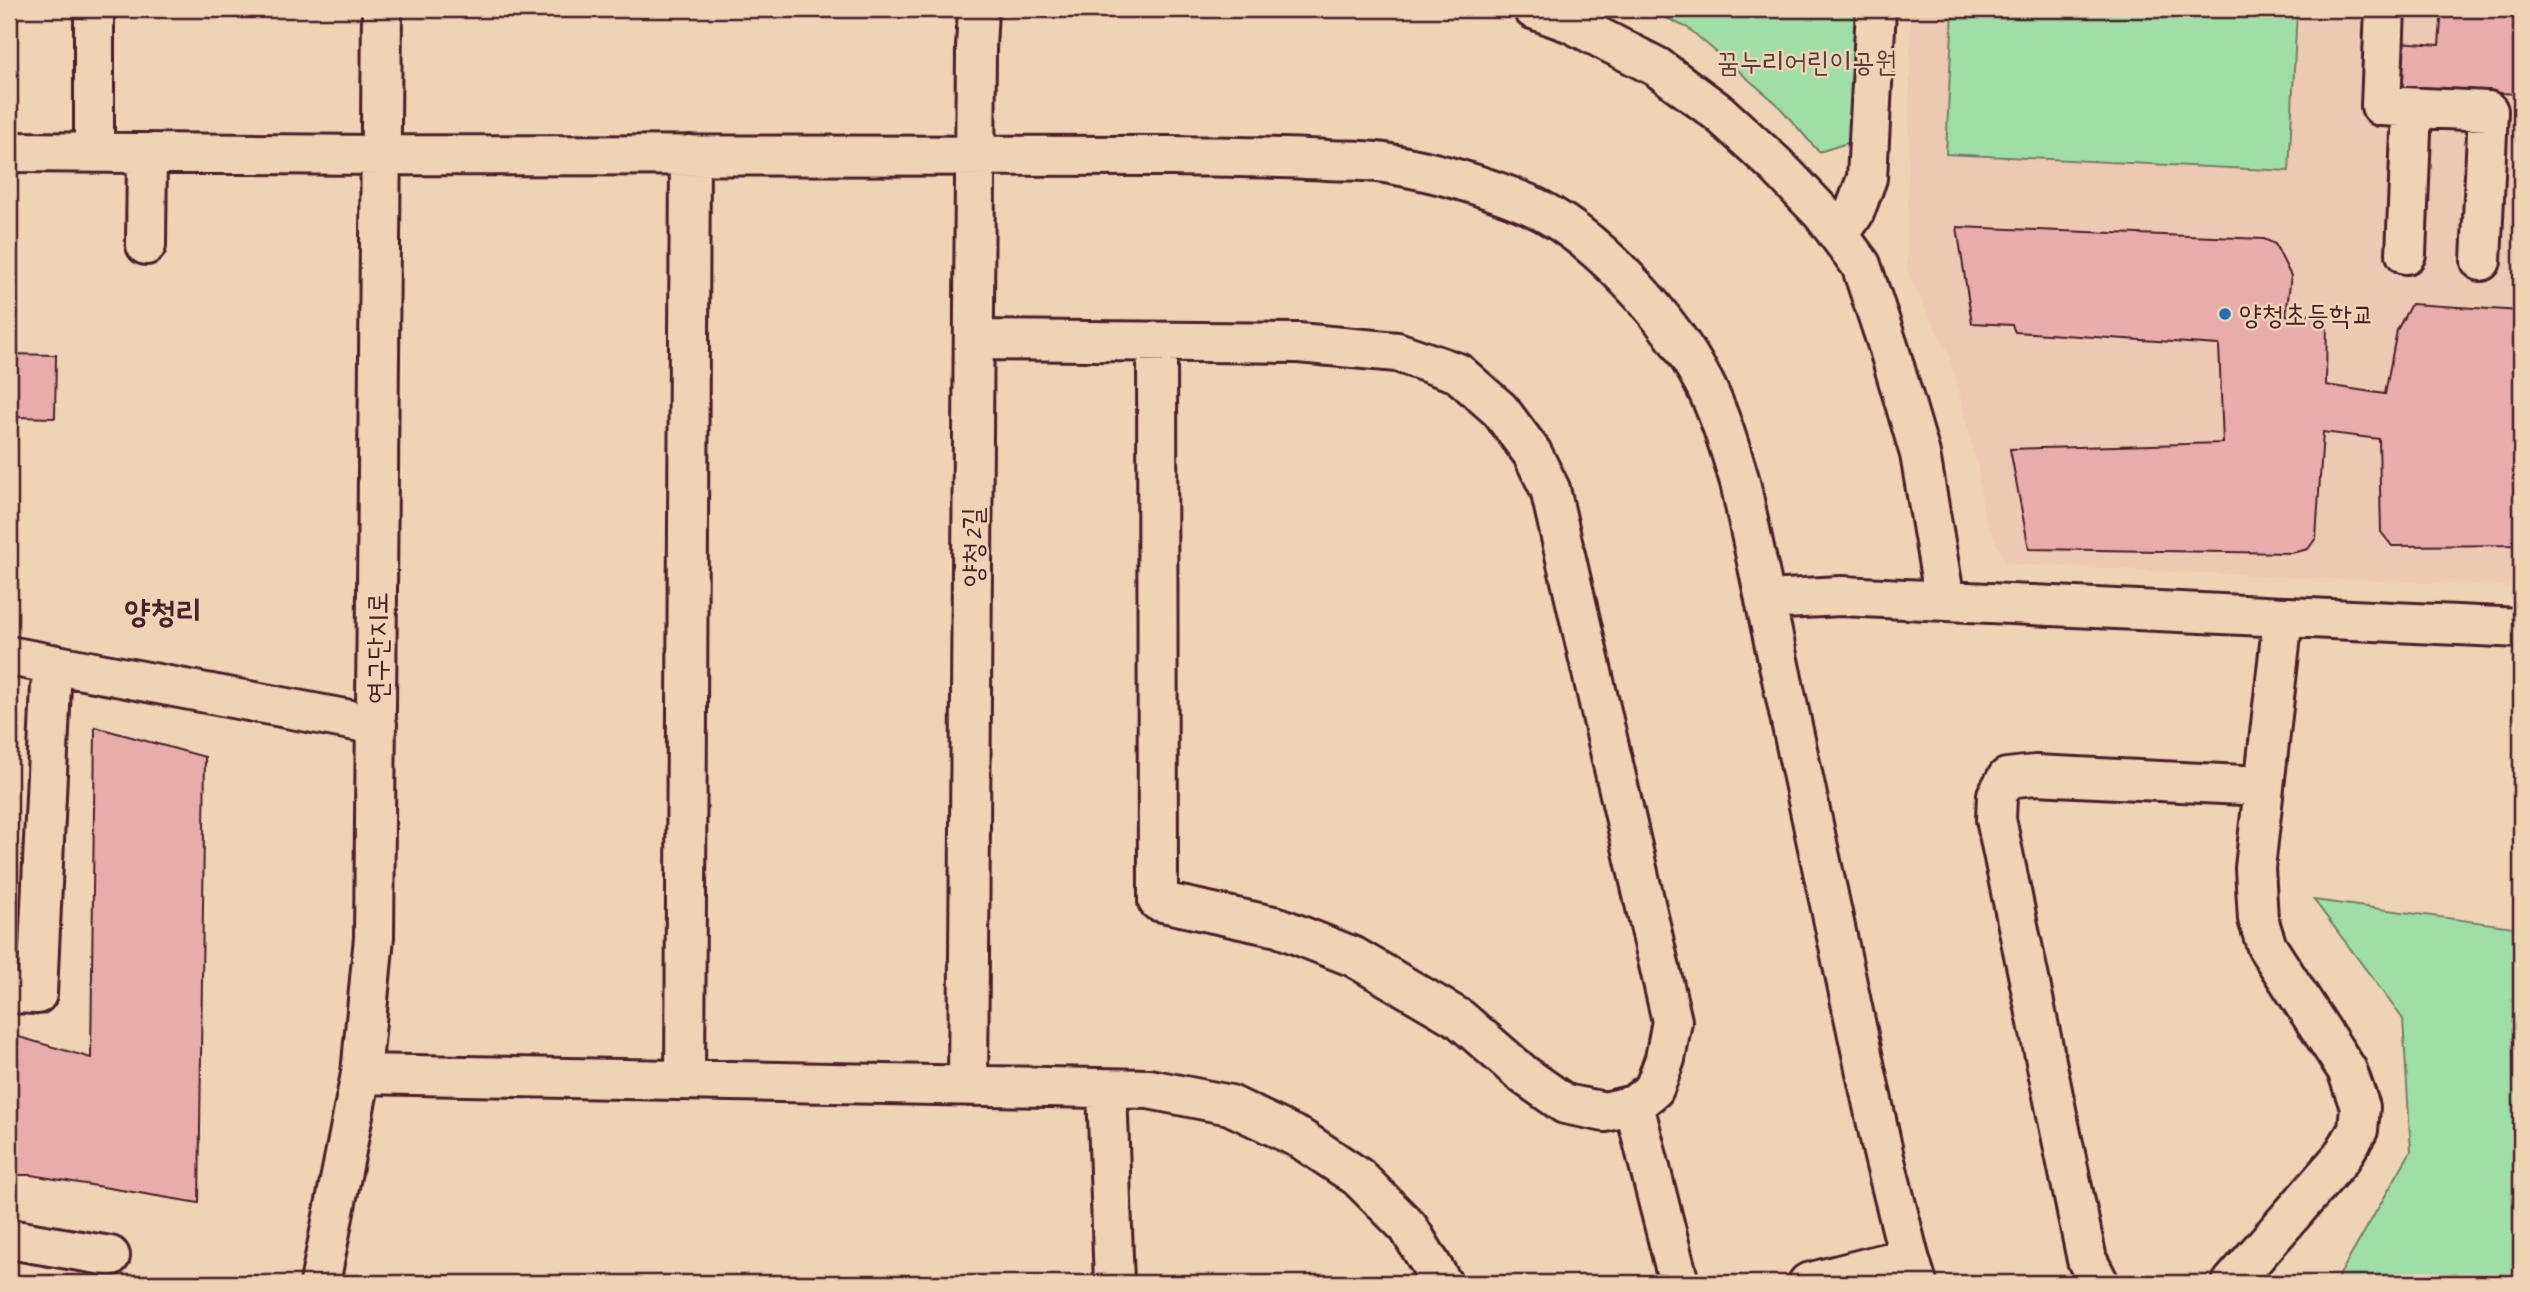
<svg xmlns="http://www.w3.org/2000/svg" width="2530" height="1292" font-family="Caveat,'Poor Story',sans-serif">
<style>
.built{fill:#edc8b2}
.green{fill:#a0dea7;stroke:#757e69;stroke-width:2}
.building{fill:#e8adab;stroke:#4a1f2b;stroke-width:2}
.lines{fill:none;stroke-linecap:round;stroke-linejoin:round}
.minor-casing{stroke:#4a1f2b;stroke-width:44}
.minor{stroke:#efd3b5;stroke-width:38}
.poi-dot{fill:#1f6fb2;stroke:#efd3b5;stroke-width:2.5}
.labels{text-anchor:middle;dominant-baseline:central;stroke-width:5;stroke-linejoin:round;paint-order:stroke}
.park-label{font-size:28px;fill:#573c3e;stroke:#efd3b5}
.poi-label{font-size:28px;fill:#4a1f2b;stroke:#efd3b5;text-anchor:start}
.street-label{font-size:28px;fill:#4a1f2b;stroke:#efd3b5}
.quarter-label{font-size:32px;font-weight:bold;fill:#4a1f2b;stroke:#efd3b5}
</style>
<rect width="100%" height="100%" fill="#efd3b5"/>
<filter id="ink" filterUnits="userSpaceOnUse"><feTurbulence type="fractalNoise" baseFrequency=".0143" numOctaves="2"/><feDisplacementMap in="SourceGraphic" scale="14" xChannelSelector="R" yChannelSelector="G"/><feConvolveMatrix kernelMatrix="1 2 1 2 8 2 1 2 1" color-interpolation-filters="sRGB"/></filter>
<g filter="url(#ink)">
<!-- built -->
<path class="built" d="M1911,9h610v578l-514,-23 -23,-47 -7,-55 -27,-105 -43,-86z"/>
<!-- green -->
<path class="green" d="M1647,9h214l-4,131 -38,12 -43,-49 -88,-75z
M1953,9h344l-8,162 -343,-17z
M2314,900l207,28v355h-186l76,-132 -8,-132z"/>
<!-- building -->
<path class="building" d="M2442,9h79v85l-119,-5 -3,-47 40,3z
M1957,227l307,12 11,5 16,32 -5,39 41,-1 -1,71 59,9 12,-64 14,-26 110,7v234l-129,1 -11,-14 -2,-93 -56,-7 -7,106 -8,11 -16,4 -263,-4 -19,-100 213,-6 -4,-98 -204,-13 -3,-7 -40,-2z
M9,354l47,1 -1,63 -39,-1 -2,48h-5z
M95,727l110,30 -6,446 -168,-28h-22v-141l82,24z"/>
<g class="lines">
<defs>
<path id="minor" d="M1533,9l38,14 86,44 62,46 58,53 45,47 39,52 28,84 31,105 25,147
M2385,9l-4,97 107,5 -7,150
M9,152l373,3 791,1c52,1 103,1 154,4 19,1 39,0 58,3 48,8 98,22 143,41 67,30 142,114 176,179 16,31 26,66 36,99l144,675 25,100 8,26
M94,153v-144
M1839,235l15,-22 13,-35 9,-169
M146,245l1,-92
M2406,254l6,-146
M974,340l324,3 99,9 61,21 42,37 32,43 18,36 122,532 -7,38 -11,30 -20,16 -29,7 -40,-8 -41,-29 -64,-56 -106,-62 -76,-30 -120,-26 -1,-559
M1765,600l76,-4 680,32
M9,656l368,69
M9,993l28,1 15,-330
M361,1074l788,15 81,16 71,34 57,38 50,50 34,56
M685,1080l5,-925
M968,1086l8,-1038 2,-39
M1107,1089l7,194
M1634,1105l45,178
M9,1239l101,17
M320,1283l41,-209 13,-137 8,-928
M1808,1283l101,-26
M2099,1283l-12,-23 -91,-441 1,-24 10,-17 28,-3 229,11
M2232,1283l109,-125 17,-28 2,-23 -13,-37 -80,-123 -9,-28 -3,-51 28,-251"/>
</defs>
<!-- minor casing -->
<use href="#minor" class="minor-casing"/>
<!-- minor -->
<use href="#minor" class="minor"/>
</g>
</g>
<!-- markers -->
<circle class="poi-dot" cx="2225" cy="314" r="7"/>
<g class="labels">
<!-- park labels -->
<g class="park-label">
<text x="1807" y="61">꿈누리어린이공원</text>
</g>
<!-- poi labels -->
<g class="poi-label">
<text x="2239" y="314">양청초등학교</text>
</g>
<!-- street labels -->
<g class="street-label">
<text transform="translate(972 547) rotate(-90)">양청2길</text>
<text transform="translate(377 648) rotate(-90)">연구단지로</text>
</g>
<!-- quarter labels -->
<g class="quarter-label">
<text x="163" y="611">양청리</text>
</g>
</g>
<!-- margin -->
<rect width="2530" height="1292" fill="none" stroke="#efd3b5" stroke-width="35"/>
<rect x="18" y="18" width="2495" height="1257" fill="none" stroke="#4a1f2b" stroke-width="2.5" filter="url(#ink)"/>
</svg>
